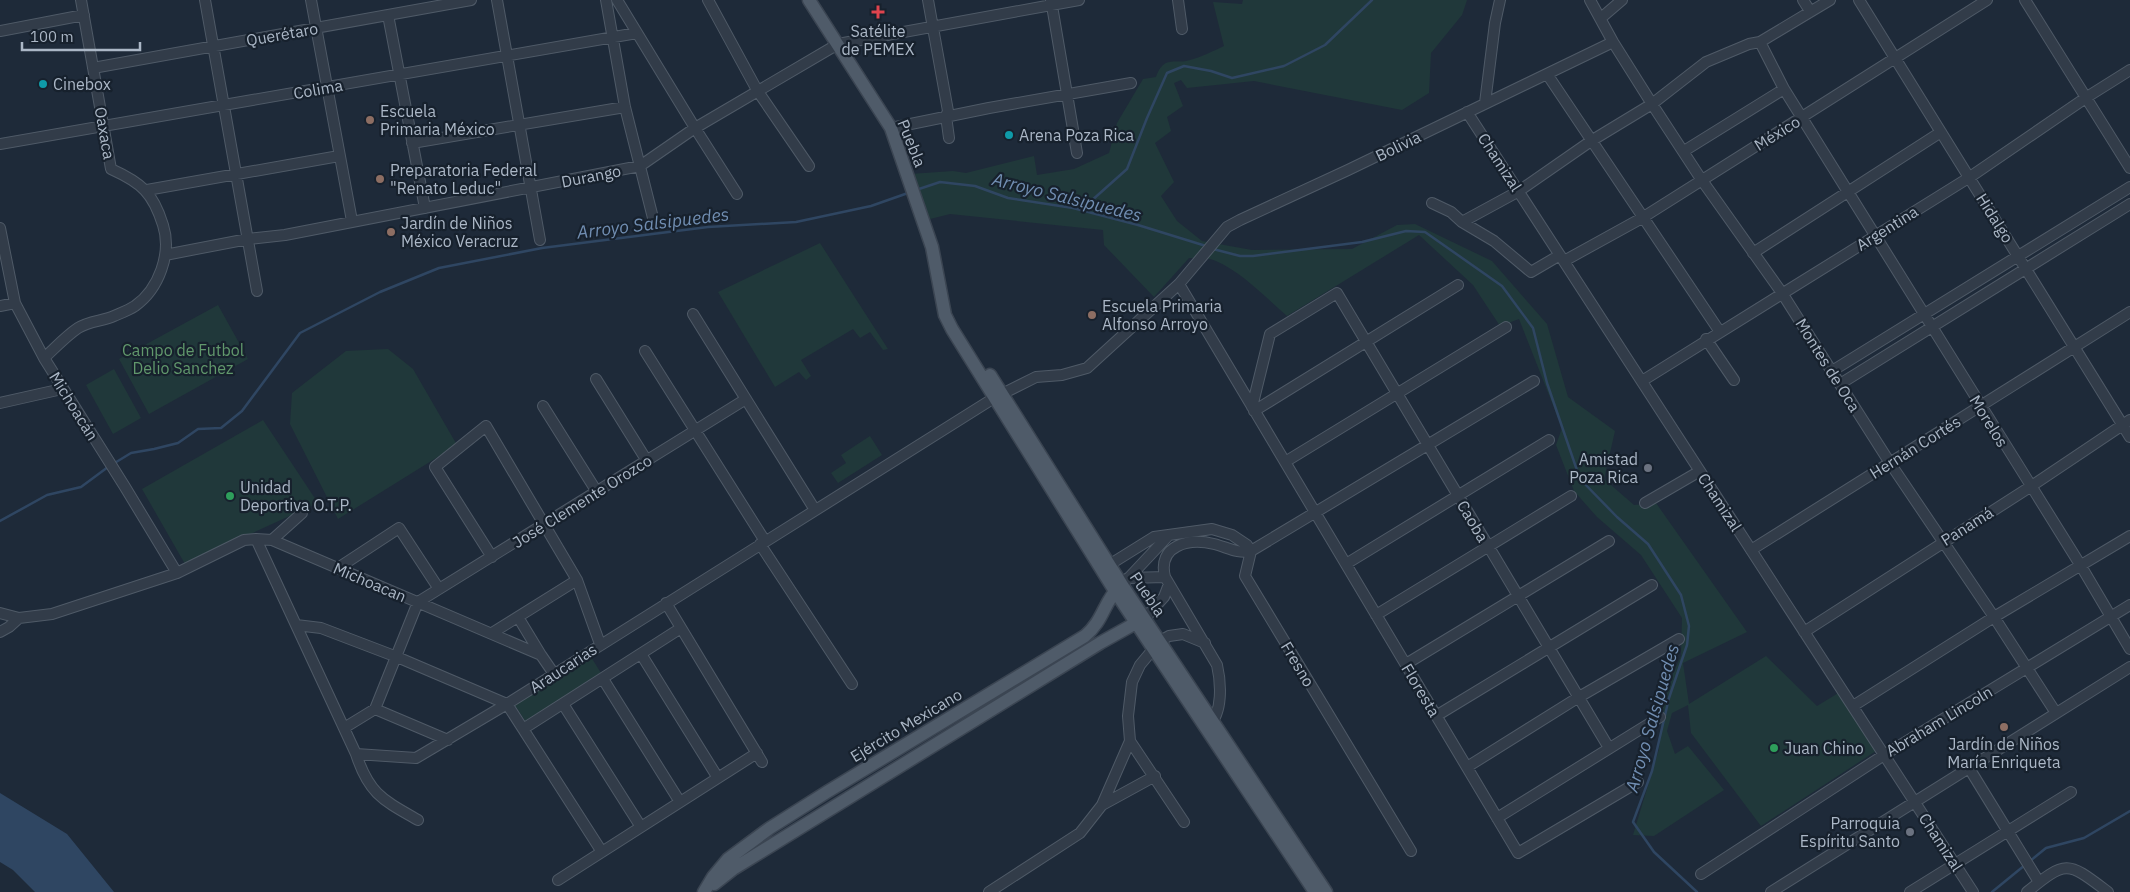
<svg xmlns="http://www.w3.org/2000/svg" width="2130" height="892" font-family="'IBM Plex Sans',sans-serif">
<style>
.green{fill:#20383a}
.water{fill:#2f4662}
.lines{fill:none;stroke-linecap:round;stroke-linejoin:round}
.stream{stroke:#2f4662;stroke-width:2.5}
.minor-casing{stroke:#4f5a67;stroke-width:12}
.major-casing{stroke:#3b4552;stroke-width:15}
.minor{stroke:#323c49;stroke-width:10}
.major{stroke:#4f5b69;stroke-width:12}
.health-dot{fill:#e0444e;stroke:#17212d;stroke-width:2}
.culture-dot{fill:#0f9aa8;stroke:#17212d;stroke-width:2}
.education-dot{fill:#8d6e63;stroke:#17212d;stroke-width:2}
.worship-dot{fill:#6b7280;stroke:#17212d;stroke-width:2}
.leisure-dot{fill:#2e9e5b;stroke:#17212d;stroke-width:2}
.labels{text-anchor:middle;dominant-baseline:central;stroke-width:4.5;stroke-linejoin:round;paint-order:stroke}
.poi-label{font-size:16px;fill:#abb7c6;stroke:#17212d;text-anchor:start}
.street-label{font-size:16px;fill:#abb7c6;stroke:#17212d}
.park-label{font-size:16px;fill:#61986c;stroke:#17212d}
.water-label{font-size:18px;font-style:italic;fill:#718eb2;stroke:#17212d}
</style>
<rect width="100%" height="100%" fill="#1e2a39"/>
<!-- green -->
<path class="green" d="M1243,0h224l-5,15 -31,38 -2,40 -27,17 -148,-29 -67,7 -6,-8 -7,3 9,23 -16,11 4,14 -16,12 19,39 -13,14 16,25 25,20 50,9 100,-1 45,-24 18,-1 77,37 55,63 21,73 47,34 -11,48 30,26 22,-2 91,129 -64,31 6,41 77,-48 51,50 23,-14 36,59 -115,75 -70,-93 -3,-28 -16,8 -5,18 8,23 13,-8 36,44 -70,46 -21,-1 26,-86 4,-42 7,-27 11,-24 1,-38 -41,-63 -44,-38 -23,-26 -18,-46 6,-17 -43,-109 -19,7 -27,-41 -54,-50 -132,81c-22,-19 -44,-43 -71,-55 -8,-4 -18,-3 -27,-3l-35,39 -50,-52 -1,-15 -153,-16 -20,5 -20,-45 43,-3 13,2 68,-17 3,19 37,-6 35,-16 8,-30 26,-44 13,-2c8,-23 20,-12 34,-17 12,-3 23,-9 34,-14l-11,-44 29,2z
M820,243l68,106 -5,1 -13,-18 -10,6 -7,-9 -52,31 10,16 -5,4 -7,-8 -24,15 -57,-95z
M218,305l30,54 -99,55 -30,-55z
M388,349l25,20 44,76 -119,74 -48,-95 2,-31 54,-42z
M114,369l27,49 -28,16 -27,-49z
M263,420l55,83 -133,61 -43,-75z
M870,436l12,19 -44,28 -7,-10 15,-10 -5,-8z
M591,657l10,16 -76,48 -10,-16z"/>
<!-- water -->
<path class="water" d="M0,793l67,41 47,58h-79l-22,-22 -13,-8z"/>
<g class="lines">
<!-- stream -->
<path class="stream" d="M916,190l24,-8 35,4 33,12 65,10 65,17 68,21
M1073,208l17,-6 37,-33 20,-51 20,-45 17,-7 27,5 21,7 52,-12 41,-21 47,-45
M1213,249l27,7h13l109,-14 44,-11 19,1 77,54 31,42 14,55 33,96 37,38 31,27 33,51 8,31 -2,19 -18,53 -17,73 -19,51 21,30 43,40
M113,464l18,-11 23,-4 24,-6 20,-14 23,-1 21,-17 58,-78 80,-41 59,-24 103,-20 166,-21 88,-5 75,-16 37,-13
M0,521l47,-26 34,-8 27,-20
M2030,861l16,-13 38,-10 46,-27
M1992,892l33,-27"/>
<defs>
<path id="minor" d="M205,0l52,291
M311,0l41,221
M497,0l43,240
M606,0l19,107 28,111
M617,0l78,128 42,66
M708,0l49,90 52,76
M928,0l20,111 -2,5 3,22
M1051,0l26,153
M1178,0l4,29
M1590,0l23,42 39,62 49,75 81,114 108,170 104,154 62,96
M1803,0l7,11
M1859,0l271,437
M2025,0l105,168
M388,15l37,193
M1601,18l21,-18
M0,31l84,-16
M1760,42l24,47 297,477 49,83
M93,68l378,-68
M1547,74l173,258
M1485,103l10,-80 5,-23
M1467,112l506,780
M891,128l98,-20 142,-25
M412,143l213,-36
M0,144l637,-111
M1684,151l100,-62
M147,190l192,-34
M1432,203l19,9 11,10 32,19 37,31 29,-17
M1462,222l57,-31 72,-50 61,-37 54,-42 43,-18 11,-2 70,-42
M0,228l15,75 29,55 81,129 52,86
M1753,253l188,-121
M165,255l83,-16 37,-4 355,-69 55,-38 143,-84 241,-44
M1564,261l78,-43 345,-218
M1179,284l339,569 120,-71
M0,306l15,-3
M693,314l122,196
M1706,339l28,41
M645,351l120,190
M44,358c11,-10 22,-22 34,-30 11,-7 25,-7 36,-12 7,-3 15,-6 21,-10 24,-17 37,-53 28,-81 -10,-32 -21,-42 -52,-56l-30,-169
M1832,371l298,-184
M596,379l51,82
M1642,381l328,-204 117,-80 43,-27
M1840,384l290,-180
M0,403l62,-14
M543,406l54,86
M1252,407l18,-73 67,-41 272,455
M1254,411l204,-126
M1285,462l221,-135
M1645,503l55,-32
M256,539l100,215c13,40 27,46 62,66
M272,540l30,-27
M760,544l92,140
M1751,550l379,-238
M492,557l-57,-90 51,-41 91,154 23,64
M1346,564l203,-124
M1109,565l45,-28 58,-8 20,6 15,10 4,6 -6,25 166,275
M338,568l61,-40 40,61
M1128,578l37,-1
M1122,585l47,-50
M666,603l96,159
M0,613l19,5 33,-4 125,-41 67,-33 12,-1 16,1 269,115 13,19
M1376,615l195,-119
M518,617l23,38
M1145,618l19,-21 5,-13
M296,625l25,3 76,29 110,47 95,148
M0,632l9,-5 10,-9
M1804,632l226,-145 100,-67
M492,633l85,-53
M641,654l77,124
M1406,664l203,-123
M603,679l77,123
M563,704l78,123
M1853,706l141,-89 136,-81
M375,709l73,31
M1436,716l216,-131
M1209,725c14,-12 12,-43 8,-60l-52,-88c-8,-32 24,-39 49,-33 13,3 23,10 37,7l283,-170
M344,728l31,-19 43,-107 328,-203
M523,729l158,-101
M1130,741l54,81
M356,754l60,4 91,-54 487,-306 42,-21 26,-2 25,-7 92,-84 48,-57 13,-7 108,-50 265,-128
M1467,767l112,-70 100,-58
M1969,768l70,114
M1102,805l53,-29
M1497,818l163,-101
M1701,874l183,-119 246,-150
M558,880l199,-127
M989,892l91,-59 22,-28 28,-64 -2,-25 4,-34 8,-17 20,-24 9,-5 14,-2 22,9
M1771,892l359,-225
M1910,892l161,-100
M2027,892c40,-33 41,-30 81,0"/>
<path id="major" d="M809,0l82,128 41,119 13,68 7,14 163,262 200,301
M990,375l132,210 204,307
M714,884l19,-15 367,-226 43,-24
M704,892l9,-15 15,-18 42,-31 57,-36 258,-156c19,-16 19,-35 35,-50"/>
</defs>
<!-- minor casing -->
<use href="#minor" class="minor-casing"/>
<!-- major casing -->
<use href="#major" class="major-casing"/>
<!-- minor -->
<use href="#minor" class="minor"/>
<!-- major -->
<use href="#major" class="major"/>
</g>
<!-- markers -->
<path class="health-dot" d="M875.5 4.5h5v5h5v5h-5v5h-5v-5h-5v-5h5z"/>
<g class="culture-dot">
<circle cx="43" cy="84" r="5"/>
<circle cx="1009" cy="135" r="5"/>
</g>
<g class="education-dot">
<circle cx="370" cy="120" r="5"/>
<circle cx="380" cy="179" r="5"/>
<circle cx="391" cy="232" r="5"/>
<circle cx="1092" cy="315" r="5"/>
<circle cx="2004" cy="727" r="5"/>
</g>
<g class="worship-dot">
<circle cx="1648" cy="468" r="5"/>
<circle cx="1910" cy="832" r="5"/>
</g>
<g class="leisure-dot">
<circle cx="230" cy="496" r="5"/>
<circle cx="1774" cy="748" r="5"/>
</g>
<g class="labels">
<!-- poi labels -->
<g class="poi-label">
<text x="878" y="31" text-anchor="middle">Satélite<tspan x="878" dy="18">de PEMEX</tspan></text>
<text x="53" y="84">Cinebox</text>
<text x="380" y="111">Escuela<tspan x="380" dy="18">Primaria México</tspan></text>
<text x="1019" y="135">Arena Poza Rica</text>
<text x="390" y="170">Preparatoria Federal<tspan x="390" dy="18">"Renato Leduc"</tspan></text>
<text x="401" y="223">Jardín de Niños<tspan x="401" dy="18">México Veracruz</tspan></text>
<text x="1102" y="306">Escuela Primaria<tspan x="1102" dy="18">Alfonso Arroyo</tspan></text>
<text x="1638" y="459" text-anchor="end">Amistad<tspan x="1638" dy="18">Poza Rica</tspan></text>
<text x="240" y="487">Unidad<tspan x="240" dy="18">Deportiva O.T.P.</tspan></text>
<text x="2004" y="744" text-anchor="middle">Jardín de Niños<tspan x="2004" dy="18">María Enriqueta</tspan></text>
<text x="1784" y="748">Juan Chino</text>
<text x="1900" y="823" text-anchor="end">Parroquia<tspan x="1900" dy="18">Espíritu Santo</tspan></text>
</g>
<!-- street labels -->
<g class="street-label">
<text transform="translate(282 34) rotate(-10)">Querétaro</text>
<text transform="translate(318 89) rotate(-10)">Colima</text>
<text transform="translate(105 133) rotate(80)">Oaxaca</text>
<text transform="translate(1777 133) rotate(-32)">México</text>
<text transform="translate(912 143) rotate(68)">Puebla</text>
<text transform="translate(1398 146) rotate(-26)">Bolivia</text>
<text transform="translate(1500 162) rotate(57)">Chamizal</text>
<text transform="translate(591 176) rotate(-11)">Durango</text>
<text transform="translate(1995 218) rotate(58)">Hidalgo</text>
<text transform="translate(1887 228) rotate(-32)">Argentina</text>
<text transform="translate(1828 365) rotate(58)">Montes de Oca</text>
<text transform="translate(74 406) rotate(58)">Michoacán</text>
<text transform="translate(1989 421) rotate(58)">Morelos</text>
<text transform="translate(1915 447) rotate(-32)">Hernán Cortés</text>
<text transform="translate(582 501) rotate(-32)">José Clemente Orozco</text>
<text transform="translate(1720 502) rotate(57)">Chamizal</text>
<text transform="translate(1473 521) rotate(59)">Caoba</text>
<text transform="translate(1967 526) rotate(-32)">Panamá</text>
<text transform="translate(370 582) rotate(23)">Michoacan</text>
<text transform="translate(1148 594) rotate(56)">Puebla</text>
<text transform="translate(1298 664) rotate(59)">Fresno</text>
<text transform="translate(563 668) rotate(-33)">Araucarias</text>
<text transform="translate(1421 690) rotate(59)">Floresta</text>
<text transform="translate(1939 721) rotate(-31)">Abraham Lincoln</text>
<text transform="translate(906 725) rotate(-31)">Ejército Mexicano</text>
<text transform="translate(1941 842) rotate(57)">Chamizal</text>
</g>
<!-- park labels -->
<g class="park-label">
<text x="183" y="350">Campo de Futbol<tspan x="183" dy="18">Delio Sanchez</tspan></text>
</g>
<!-- water labels -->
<g class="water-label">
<text transform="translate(1067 197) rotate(14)">Arroyo Salsipuedes</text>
<text transform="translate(653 223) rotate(-7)">Arroyo Salsipuedes</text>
<text transform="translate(1652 718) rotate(-74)">Arroyo Salsipuedes</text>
</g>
</g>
<!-- scale -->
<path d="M22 42v8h118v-8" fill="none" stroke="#abb7c6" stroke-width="2.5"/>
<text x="30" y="42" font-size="15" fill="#abb7c6" stroke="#17212d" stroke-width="4" paint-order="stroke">100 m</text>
</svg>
